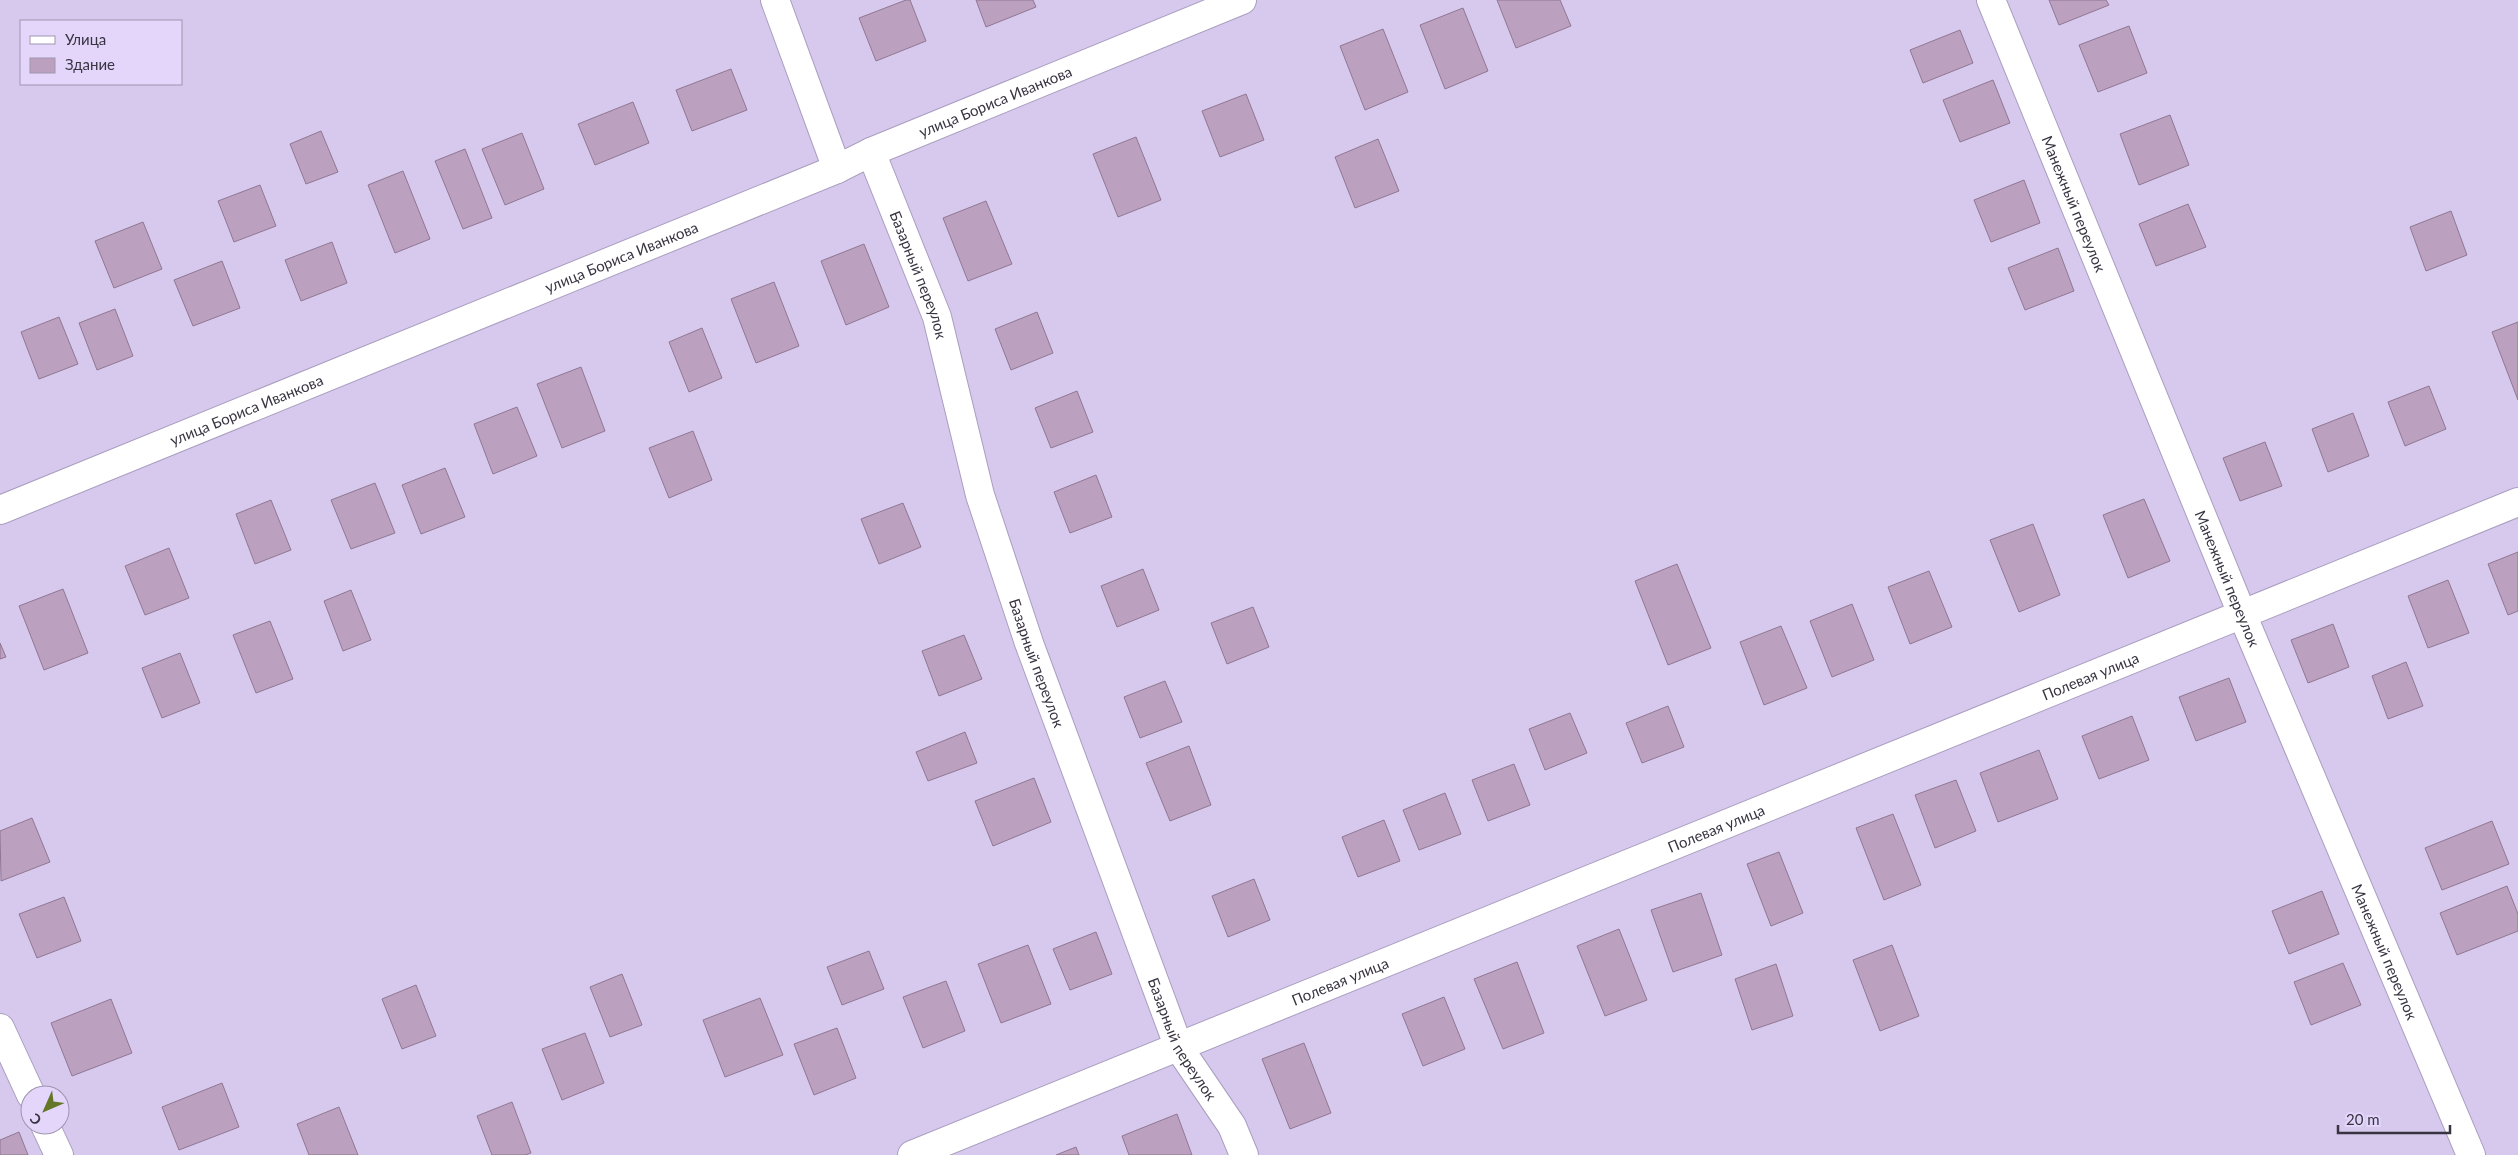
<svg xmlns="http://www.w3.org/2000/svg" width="2518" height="1155" font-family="Lato,sans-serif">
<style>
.building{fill:#bba1bf;stroke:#907793}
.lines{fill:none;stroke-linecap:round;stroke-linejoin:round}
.minor-casing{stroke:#aa9ec0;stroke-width:30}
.tertiary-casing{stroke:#aa9ec0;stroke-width:30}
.minor{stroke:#fff;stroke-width:28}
.tertiary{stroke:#fff;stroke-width:28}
.labels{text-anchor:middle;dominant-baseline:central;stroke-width:4;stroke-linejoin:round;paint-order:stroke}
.street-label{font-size:15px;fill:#393442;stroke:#e3d6fa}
</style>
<rect width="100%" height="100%" fill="#d6c9ed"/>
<!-- building -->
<path class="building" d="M906,0h4l16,41 -50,20 -17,-43z
M976,0h57l3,7 -50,20z
M1497,0h63l11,26 -55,22z
M2049,0h57l3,5 -50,20z
M1463,8l25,63 -43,18 -25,-64z
M2129,26l18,47 -49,19 -19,-47z
M1383,29l25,63 -43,18 -25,-64z
M1960,30l13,33 -50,20 -13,-33z
M731,69l16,41 -55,21 -16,-41z
M1993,80l17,43 -50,19 -17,-42z
M1246,94l18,46 -44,17 -18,-46z
M633,102l16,41 -54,22 -17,-41z
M2170,115l19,50 -50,20 -19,-51z
M321,131l17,41 -32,12 -16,-40z
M522,133l22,56 -39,16 -23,-56z
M1136,137l25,63 -43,17 -25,-63z
M1378,139l21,52 -44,17 -20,-51z
M465,149l27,69 -29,11 -28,-68z
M403,171l27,68 -35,14 -27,-68z
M2024,180l16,43 -49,19 -17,-42z
M260,185l16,41 -42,16 -16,-41z
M986,201l26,63 -44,17 -25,-63z
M2188,204l18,43 -50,19 -17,-42z
M2451,211l16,44 -41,16 -16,-44z
M143,222l19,47 -48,19 -19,-47z
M332,242l15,41 -46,18 -16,-41z
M864,244l25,63 -43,18 -25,-64z
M2058,248l16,43 -49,19 -17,-42z
M222,261l18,47 -47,18 -19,-46z
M774,282l25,64 -43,17 -25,-64z
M115,309l18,47 -36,14 -18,-47z
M1037,312l16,41 -42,17 -16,-41z
M59,317l19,47 -39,15 -18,-47z
M2518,322v78l-26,-68z
M702,328l20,50 -33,14 -20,-50z
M581,367l24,64 -43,17 -25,-64z
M2429,386l17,43 -41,17 -17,-44z
M1077,391l16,41 -42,16 -16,-40z
M517,407l20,49 -44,18 -19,-50z
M2353,413l16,43 -41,16 -16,-43z
M693,431l19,49 -43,18 -20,-50z
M2265,442l17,44 -42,15 -17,-43z
M445,468l20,49 -44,17 -19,-49z
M1096,475l16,42 -42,16 -16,-41z
M375,483l20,50 -44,16 -20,-49z
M2144,499l26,62 -42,17 -25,-63z
M271,500l20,50 -36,14 -19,-50z
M903,503l18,44 -42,17 -18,-45z
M2033,524l27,71 -41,17 -29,-72z
M169,548l20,50 -44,17 -20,-49z
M2518,552v59l-10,4 -20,-51z
M1677,564l34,84 -43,17 -33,-84z
M1143,569l16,41 -42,17 -16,-41z
M1929,571l23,56 -42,17 -22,-57z
M2448,580l21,53 -41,15 -20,-52z
M63,589l25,64 -44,17 -25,-64z
M351,590l20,50 -28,11 -19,-50z
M1852,604l22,56 -42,17 -22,-56z
M1253,607l16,40 -42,17 -16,-41z
M270,621l23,58 -37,14 -23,-58z
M2333,624l16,43 -41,16 -17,-43z
M1781,626l26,62 -43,17 -24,-63z
M964,635l18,44 -43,17 -17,-45z
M0,643l6,14 -6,2z
M180,653l20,50 -38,15 -20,-50z
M2406,662l17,44 -35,13 -16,-43z
M2229,678l17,44 -50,19 -17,-44z
M1165,681l17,41 -42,16 -16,-41z
M1668,706l16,41 -42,16 -16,-40z
M1570,713l17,40 -42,17 -16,-41z
M2132,716l17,44 -50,19 -17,-43z
M965,732l12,31 -49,18 -12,-29z
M1189,746l22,59 -41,16 -24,-58z
M2039,750l19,49 -60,23 -18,-49z
M1514,764l16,41 -42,16 -16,-41z
M1034,778l17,44 -58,24 -18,-45z
M1956,780l20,51 -41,17 -20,-53z
M1445,793l16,41 -42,16 -16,-40z
M1893,814l28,71 -37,15 -28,-72z
M32,818l18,44 -49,19 -1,-50z
M1384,820l16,41 -42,16 -16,-40z
M2492,821l17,43 -67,26 -17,-42z
M1779,852l24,61 -32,13 -24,-62z
M1254,879l16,41 -42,17 -16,-41z
M2507,886l11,28v17l-61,24 -17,-42z
M2322,891l17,43 -50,20 -17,-43z
M1701,893l21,62 -49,17 -22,-62z
M64,897l17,44 -44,17 -18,-44z
M1619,929l28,71 -42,16 -28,-70z
M1096,932l16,42 -42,16 -17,-41z
M1028,945l23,59 -50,19 -23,-59z
M1892,945l27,71 -39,15 -27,-71z
M869,951l15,38 -42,16 -15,-38z
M1517,962l27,71 -41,16 -29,-70z
M2343,963l18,42 -50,20 -17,-43z
M1776,964l17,52 -41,14 -17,-51z
M622,974l20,51 -32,12 -20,-50z
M946,981l19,50 -42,17 -20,-51z
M416,985l20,51 -34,13 -20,-50z
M1444,997l21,52 -42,17 -21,-52z
M760,998l23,57 -58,22 -22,-57z
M111,999l21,54 -60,23 -21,-53z
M837,1028l19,50 -42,17 -20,-51z
M585,1033l19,50 -42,17 -20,-51z
M1304,1043l27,70 -41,16 -28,-70z
M222,1083l17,44 -60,23 -17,-43z
M512,1102l19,51 -6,2h-33l-15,-39z
M339,1107l19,48h-49l-12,-31z
M1177,1114l15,41h-63l-7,-19z
M19,1132l9,23h-28v-15z
M1076,1147l3,8h-23z"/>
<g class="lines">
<defs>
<g id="minor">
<path d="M775,0l62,169"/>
<path id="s1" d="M1991,0l251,614 229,541"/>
<path id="s2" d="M871,152l66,165 43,178 49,148 150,405 53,78 12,29"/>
<path id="s3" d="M0,510l837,-341 34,-17 371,-152"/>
<path d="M0,1028l31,67"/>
<path d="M45,1125l14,30"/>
</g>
<g id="tertiary">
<path id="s4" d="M912,1155l1606,-653"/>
</g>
</defs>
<!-- minor casing -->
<use href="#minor" class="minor-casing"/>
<!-- tertiary casing -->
<use href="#tertiary" class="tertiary-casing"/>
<!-- minor -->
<use href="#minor" class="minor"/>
<!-- tertiary -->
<use href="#tertiary" class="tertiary"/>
</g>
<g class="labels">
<!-- street labels -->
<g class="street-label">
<text stroke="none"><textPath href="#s3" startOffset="1076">улица Бориса Иванкова</textPath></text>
<text stroke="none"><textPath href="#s1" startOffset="220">Манежный переулок</textPath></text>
<text stroke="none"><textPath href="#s3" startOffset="671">улица Бориса Иванкова</textPath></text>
<text stroke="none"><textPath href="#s2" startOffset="132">Базарный переулок</textPath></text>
<text stroke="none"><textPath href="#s3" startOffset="266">улица Бориса Иванкова</textPath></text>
<text stroke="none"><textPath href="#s1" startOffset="625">Манежный переулок</textPath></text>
<text stroke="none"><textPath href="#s2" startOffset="538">Базарный переулок</textPath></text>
<text stroke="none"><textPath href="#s4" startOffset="1272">Полевая улица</textPath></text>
<text stroke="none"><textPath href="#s4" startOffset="868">Полевая улица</textPath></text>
<text stroke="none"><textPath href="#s1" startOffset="1030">Манежный переулок</textPath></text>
<text stroke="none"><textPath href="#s4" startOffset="462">Полевая улица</textPath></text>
<text stroke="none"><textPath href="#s2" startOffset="942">Базарный переулок</textPath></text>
</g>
</g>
<!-- legend -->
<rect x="20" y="20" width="162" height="65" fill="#e3d6fa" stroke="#9f95b0"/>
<rect x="30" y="36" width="25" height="8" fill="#ffffff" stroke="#9f95b0"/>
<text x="65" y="45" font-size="15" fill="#393442">Улица</text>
<rect x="30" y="58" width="25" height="15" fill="#bba1bf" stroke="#9f95b0"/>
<text x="65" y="70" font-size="15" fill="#393442">Здание</text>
<!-- north arrow -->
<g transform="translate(45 1110) rotate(225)"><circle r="24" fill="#e3d6fa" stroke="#9f95b0"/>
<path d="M0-4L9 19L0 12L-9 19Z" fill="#647727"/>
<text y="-8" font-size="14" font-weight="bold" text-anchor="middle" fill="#393442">С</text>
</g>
<!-- scale -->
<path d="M2338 1125v8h112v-8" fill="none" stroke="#393442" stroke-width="2.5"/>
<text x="2346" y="1125" font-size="15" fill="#393442" stroke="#e3d6fa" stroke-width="4" paint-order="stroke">20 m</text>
</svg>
